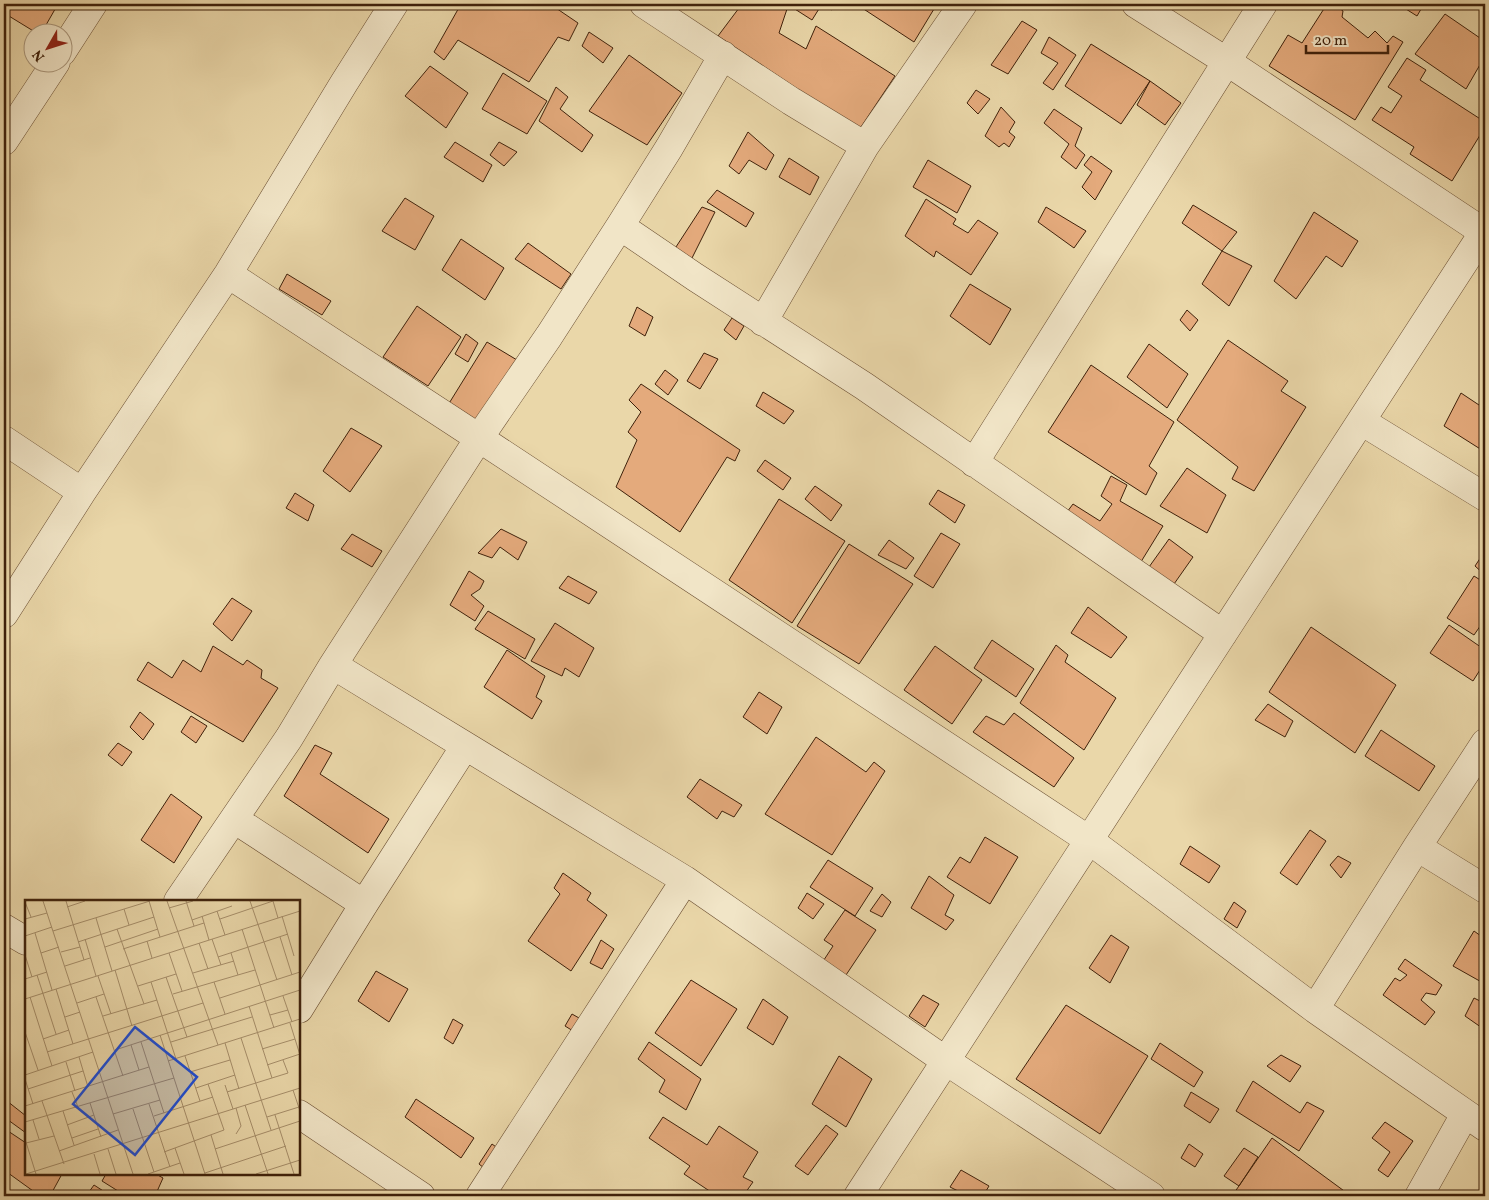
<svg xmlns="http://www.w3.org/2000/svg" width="1489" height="1200" font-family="Vollkorn,serif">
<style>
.building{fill:#e4aa7c;stroke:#3f210b}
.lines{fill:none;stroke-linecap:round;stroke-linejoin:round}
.minor-casing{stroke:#6a4e32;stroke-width:29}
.minor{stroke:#f1e5c7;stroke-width:28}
.inset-road{fill:none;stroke:#a68e6a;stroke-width:1}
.view{fill:#1d4ed8;fill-opacity:0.15;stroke:#1d4ed8;stroke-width:2.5}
.inset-edge{fill:none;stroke:#3f210b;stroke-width:2.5}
</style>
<rect width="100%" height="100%" fill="#ead7a9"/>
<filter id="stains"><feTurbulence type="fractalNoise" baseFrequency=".004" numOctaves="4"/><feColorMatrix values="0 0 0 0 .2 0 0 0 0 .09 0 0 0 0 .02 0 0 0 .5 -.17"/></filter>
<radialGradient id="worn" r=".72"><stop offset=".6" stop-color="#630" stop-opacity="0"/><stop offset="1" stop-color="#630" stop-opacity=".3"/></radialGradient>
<!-- building -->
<path class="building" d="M4,4h54l-16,28h-7l-31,-19z
M461,4h89l28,19 -9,18 -11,-4 -29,45 -71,-42 -14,20 -10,-8z
M742,4h37l8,5 -8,24 27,16 10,-23 79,50 -36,54 -141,-94z
M787,4h35l-10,16z
M823,4h13l-4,6z
M856,4h81l-23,38z
M1327,4h7l9,7 -1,6 26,21 7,-7 12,12 6,-7 10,6 -48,78 -86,-54 19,-31 14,8z
M1398,4h26l-7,12z
M1445,14l35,24 5,-4v22l-19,33 -51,-35z
M1022,21l15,9 -29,44 -17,-9z
M589,32l24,16 -10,15 -21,-17z
M1049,37l27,18 -23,35 -10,-7 15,-20 -17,-10z
M1091,44l59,37 -29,43 -56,-38z
M629,55l53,38 -35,52 -58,-34z
M1407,58l19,12 -6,10 65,42v5l-33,54 -42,-27 4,-7 -42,-27 9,-13 10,6 11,-17 -14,-9z
M430,66l38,27 -22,35 -41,-32z
M503,73l44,28 -20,33 -45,-25z
M1150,81l31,22 -16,22 -28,-20z
M556,87l12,10 -8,12 33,26 -11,17 -43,-31z
M976,90l14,9 -12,15 -11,-11z
M1001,107l14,15 -6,10 6,5 -6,10 -5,-4 -5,4 -14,-11z
M1054,109l28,19 -7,18 10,9 -9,14 -15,-12 8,-13 -25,-21z
M748,132l26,23 -8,15 -17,-10 -10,14 -10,-8z
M455,142l37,23 -9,17 -39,-25z
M499,142l18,10 -13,14 -14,-11z
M1091,156l21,15 -17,29 -13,-13 10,-15 -8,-7z
M789,158l30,19 -9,18 -31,-18z
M928,160l43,26 -14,27 -44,-26z
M717,190l37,23 -8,14 -39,-25z
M405,198l29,18 -19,34 -33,-19z
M926,199l30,20 -3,5 15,9 10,-13 20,13 -27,42 -35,-24 -2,6 -29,-21z
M1193,205l44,27 -15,19 -40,-28z
M702,207l13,5 -25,50 -16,-12z
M1046,207l40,24 -12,17 -36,-26z
M1314,212l44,29 -16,26 -16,-11 -30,43 -22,-18z
M461,239l43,29 -19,32 -43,-30z
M528,243l43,31 -10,15 -46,-30z
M1222,251l30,15 -23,40 -27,-22z
M287,274l44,27 -9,14 -43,-26z
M970,284l41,25 -21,36 -40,-29z
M417,306l44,31 -33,49 -45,-29z
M637,307l16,10 -8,19 -16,-10z
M1187,310l11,10 -8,11 -10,-11z
M732,318l12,8 -8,14 -12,-10z
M466,334l12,9 -10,19 -13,-8z
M1228,340l60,41 -7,10 25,16 -52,84 -22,-12 6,-12 -61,-47z
M487,342l30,18 -43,66 -26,-21z
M1149,344l39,30 -21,34 -40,-31z
M704,353l14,6 -18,30 -13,-8z
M1091,365l83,57 -25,44 8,7 -11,22 -98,-63z
M665,370l13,10 -10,15 -13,-11z
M641,384l99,66 -5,11 -8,-4 -47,75 -64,-45 21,-47 -9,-8 13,-20 -12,-12z
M763,392l31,19 -10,13 -28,-18z
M1461,393l24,16v43l-41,-26z
M351,428l31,18 -32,46 -27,-21z
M765,460l26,18 -8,12 -26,-19z
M1187,468l39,27 -19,38 -47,-27z
M1111,476l16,9 -7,16 43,25 -24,39 -75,-49 9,-12 27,17 12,-17 -11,-8z
M815,486l27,19 -11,16 -26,-22z
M938,490l27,15 -10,18 -26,-19z
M295,493l19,12 -6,16 -22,-13z
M779,499l66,42 -53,82 -63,-43z
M501,529l26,13 -9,18 -18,-13 -8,11 -14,-5z
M941,533l19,11 -27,44 -19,-12z
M352,534l30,17 -10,16 -31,-18z
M1169,539l24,18 -19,27 -25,-17z
M889,540l25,18 -8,11 -28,-14z
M849,544l64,40 -54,80 -62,-38z
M1485,551v24l-10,-9z
M469,571l15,10 -4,8 -9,6 13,11 -9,15 -25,-16z
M568,576l29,16 -8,12 -30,-16z
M1474,576l11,7v36l-11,16 -27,-17z
M232,598l20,13 -20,30 -19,-17z
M1088,607l39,30 -16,21 -40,-25z
M488,611l47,28 -10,20 -50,-30z
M555,623l39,25 -15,29 -14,-9 -3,8 -31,-15z
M1449,625l36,25v12l-12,19 -43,-28z
M1311,627l85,58 -41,68 -86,-61z
M992,640l42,29 -18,28 -42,-29z
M1056,645l12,10 -3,7 51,36 -32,52 -64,-47z
M213,646l30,19 4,-5 15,10 -1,8 17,10 -35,54 -106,-62 11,-18 24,16 11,-18 18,12z
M935,646l47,34 -30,44 -48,-34z
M507,650l38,26 -9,21 6,4 -10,18 -48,-32z
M759,692l23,15 -15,27 -24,-17z
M1268,704l25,17 -8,16 -30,-17z
M140,712l14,12 -11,16 -13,-13z
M1014,713l60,45 -20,29 -81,-55 13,-16 18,9z
M191,716l16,10 -11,17 -15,-11z
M1381,730l54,36 -16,25 -54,-35z
M816,737l50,35 8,-10 11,9 -53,84 -67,-41z
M118,743l14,9 -10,14 -14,-11z
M315,745l17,8 -12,21 69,45 -21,34 -84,-57z
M700,779l42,26 -8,12 -12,-6 -5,8 -30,-22z
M171,794l31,23 -28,46 -33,-23z
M1310,830l16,11 -29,44 -17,-12z
M985,837l33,20 -28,47 -43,-27 13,-20 10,6z
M1190,846l30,20 -11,17 -29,-19z
M1338,856l13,7 -10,15 -11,-13z
M828,860l45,28 -18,28 -45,-29z
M563,873l28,20 -4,7 20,15 -36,56 -43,-30 32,-47 -6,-6z
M929,876l25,19 -9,20 9,5 -8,10 -35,-22z
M807,893l17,11 -11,15 -15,-11z
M882,894l9,8 -9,15 -12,-6z
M1234,902l12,9 -9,17 -13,-9z
M845,910l31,20 -36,54 -22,-15 15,-23 -9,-6z
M1474,931l11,8v45l-32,-18z
M1111,935l18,12 -19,36 -21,-15z
M601,940l13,9 -12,20 -12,-6z
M1405,959l37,26 -6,10 -10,-2 -5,7 14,12 -10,13 -42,-30 12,-17 5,3 7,-6 -9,-6z
M376,971l32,18 -19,33 -31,-21z
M691,980l46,29 -36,57 -46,-33z
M923,995l16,9 -14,23 -16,-11z
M1474,998l8,4 3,-3v31l-20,-14z
M763,999l25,18 -15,28 -26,-17z
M1066,1005l82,51 -48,78 -84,-55z
M572,1014l14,8 -8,12 -13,-8z
M453,1019l10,6 -10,19 -9,-6z
M649,1042l52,37 -15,31 -27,-18 6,-12 -27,-21z
M1160,1043l43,29 -9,15 -43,-28z
M1281,1055l20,11 -11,16 -23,-16z
M839,1056l33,23 -26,48 -34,-23z
M1253,1081l47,32 7,-11 17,9 -25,40 -63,-40z
M1191,1092l28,17 -9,14 -26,-17z
M416,1099l58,39 -13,20 -56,-41z
M7,1101l19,15v17l-22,-16v-11z
M663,1117l44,28 12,-19 39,26 -15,25 10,5 -10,14h-26l-33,-22 6,-8 -41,-28z
M1385,1122l28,19 -25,36 -10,-7 12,-18 -18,-14z
M826,1125l12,9 -30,41 -13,-9z
M8,1131l18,12v31h36l-12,22h-10l-36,-26v-32z
M1272,1138l79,58h-119z
M492,1144l11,8 -14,20 -10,-8z
M1189,1144l14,10 -8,13 -14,-9z
M1244,1148l14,9 -19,29 -15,-10z
M961,1170l28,16 -6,10h-15l-18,-9z
M106,1174h50l7,4 -8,18h-29l-24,-15z
M94,1185l17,11h-25z"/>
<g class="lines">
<defs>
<path id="minor" d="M644,4l147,97 74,45
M1136,4l90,57 259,172
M62,52l31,-48
M4,141l52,-79
M620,226l75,51 169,109 359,248
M228,274l251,164 610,402 226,169 170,118
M763,322l102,-176 98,-142
M1361,421l124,76
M4,440l78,52
M974,463l289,-459
M4,614l78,-122 146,-218 116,-191 50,-79
M333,665l352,215 261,181 205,135
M234,819l130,85
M1417,847l68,42
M178,901l111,-163 44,-73 146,-227 70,-102 71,-110 49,-78 54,-93
M4,928l22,13
M299,1009l65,-105 101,-158
M1315,1009l102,-162 68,-104
M299,1114l122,82
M480,1196l205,-316
M858,1196l627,-966
M1419,1196l46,-82"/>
</defs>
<!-- minor casing -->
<use href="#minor" class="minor-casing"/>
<!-- minor -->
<use href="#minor" class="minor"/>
</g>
<!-- overview -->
<g transform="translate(25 900)">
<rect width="275" height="275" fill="#ead7a9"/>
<path class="inset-road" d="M18,1l90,273M41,1l18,59M124,1l11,36M142,1l51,144M161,1l8,25M225,1l27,79M248,1l5,17M0,2l6,15M42,7l18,-6M144,8l24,-7M99,9l5,16M192,11l8,24M177,16l7,24M257,16l12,40M71,18l16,53M0,19l22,-6M195,19l53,-18M167,20l40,-14M92,29l27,75M217,29l32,99M28,31l97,-30M10,33l17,57M0,36l27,-9M255,37l12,38M60,39l11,37M187,39l9,26M122,41l5,17M53,42l76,-25M174,43l9,26M80,47l53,-18M98,49l81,-26M36,52l19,-5M16,53l18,-6M144,53l13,38M206,53l7,22M0,55l7,22M193,57l70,-23M40,66l25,-8M90,70l17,56M168,73l41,-12M12,75l19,59M73,76l13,38M141,77l21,60M0,79l22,-7M126,82l25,77M189,82l11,32M113,86l38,-12M31,89l17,55M148,94l82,-24M258,96l9,26M5,97l22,69M71,97l27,79M195,98l80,-26M0,99l275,-88M52,103l27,-9M224,106l23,72M245,115l18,-5M78,116l54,-16M40,117l15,-5M265,123l10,32M0,132l13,38M135,135l45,139M216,138l30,92M18,139l26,-9M116,142l23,71M146,142l81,-25M200,143l14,46M106,145l8,25M237,149l33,-10M90,150l185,-60M22,152l156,-49M160,156l15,45M54,157l9,30M143,161l132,-42M41,162l9,29M242,165l33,-11M165,172l40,-12M0,175l68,-23M0,179l8,25M200,185l8,24M171,188l39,-13M3,189l55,-18M268,190l7,21M47,192l6,15M202,192l61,-19 -5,-13M17,201l22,63M65,203l11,34M124,204l21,63M220,205l23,69M0,206l124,-39M108,209l21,63M38,211l11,34M88,214l47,-14M250,215l19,59M129,216l59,-19M242,217l32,-10M8,220l6,19M0,222l149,-44M42,225l27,-10M211,234l5,-8 -5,-18M186,235l12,39M47,238l26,-9M0,239l11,35M1,243l28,-7M150,248l9,26M83,249l8,25M190,249l85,-28M34,251l59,-21M139,252l60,-22 -16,-46M69,254l6,20M180,273l81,-27M1,274l274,-86M123,274l32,-11M231,274l44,-14"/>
<path class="view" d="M110,127l62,50 -62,78 -62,-51z"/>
<rect width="275" height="275" class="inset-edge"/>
</g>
<!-- margin -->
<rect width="1489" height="1200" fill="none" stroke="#ead7a9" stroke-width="20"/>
<rect x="5" y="5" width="1479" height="1190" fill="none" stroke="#3f210b" stroke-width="2.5"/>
<rect x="10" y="10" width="1469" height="1180" fill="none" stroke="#3f210b"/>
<!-- north arrow -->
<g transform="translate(48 48) rotate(231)"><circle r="24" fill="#f1e5c7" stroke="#aa977c"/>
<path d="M0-4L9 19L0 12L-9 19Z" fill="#8f2418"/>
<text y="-8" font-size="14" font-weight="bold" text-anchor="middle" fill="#3f210b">N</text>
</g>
<!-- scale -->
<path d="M1306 45v8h82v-8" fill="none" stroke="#3f210b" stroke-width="2.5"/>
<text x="1314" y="45" font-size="15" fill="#3f210b" stroke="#f1e5c7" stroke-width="4" paint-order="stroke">20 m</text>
<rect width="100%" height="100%" filter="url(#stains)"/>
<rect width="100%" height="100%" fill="url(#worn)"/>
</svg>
